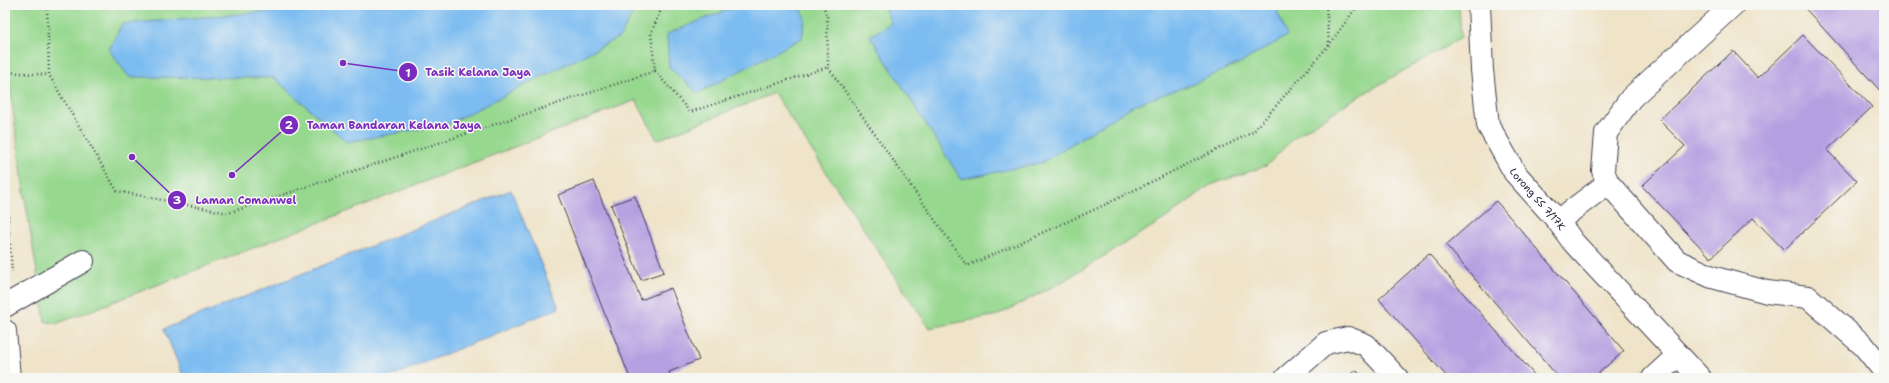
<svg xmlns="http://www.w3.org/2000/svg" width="1889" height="383" font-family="'Shantell Sans',sans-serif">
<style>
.green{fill:#97d88f;stroke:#5c7d65}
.water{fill:#7cbcf1;stroke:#4f6f96}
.building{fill:#b59fe1}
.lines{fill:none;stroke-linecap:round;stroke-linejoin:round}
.minor-casing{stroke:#413f50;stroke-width:24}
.highway-casing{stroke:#413f50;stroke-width:24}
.path{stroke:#413f50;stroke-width:2.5;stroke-dasharray:1 3;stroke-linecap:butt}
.minor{stroke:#fff;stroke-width:22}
.highway{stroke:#fff;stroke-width:22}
.labels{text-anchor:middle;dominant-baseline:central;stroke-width:3;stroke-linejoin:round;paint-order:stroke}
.street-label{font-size:10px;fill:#22223b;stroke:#f6f6f2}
.leader{fill:none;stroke:#7b2cbf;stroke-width:1.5}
.callout-dot{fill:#7b2cbf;stroke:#f6f6f2;stroke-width:1.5}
.mark-label{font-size:12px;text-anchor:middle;font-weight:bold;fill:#fff}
.callout-label{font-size:11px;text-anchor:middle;font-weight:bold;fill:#7b2cbf;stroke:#f6f6f2;stroke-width:3;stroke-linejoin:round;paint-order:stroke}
</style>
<rect width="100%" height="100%" fill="#f6f6f2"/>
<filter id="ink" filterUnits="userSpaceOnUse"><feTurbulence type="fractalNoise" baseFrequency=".025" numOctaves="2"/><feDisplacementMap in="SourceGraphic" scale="8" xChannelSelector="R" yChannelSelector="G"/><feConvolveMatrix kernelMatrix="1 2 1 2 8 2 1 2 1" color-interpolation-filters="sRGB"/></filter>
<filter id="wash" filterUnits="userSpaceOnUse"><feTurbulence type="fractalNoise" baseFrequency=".012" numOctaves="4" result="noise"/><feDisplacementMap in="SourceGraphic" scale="16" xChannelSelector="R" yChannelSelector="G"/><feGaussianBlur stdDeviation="0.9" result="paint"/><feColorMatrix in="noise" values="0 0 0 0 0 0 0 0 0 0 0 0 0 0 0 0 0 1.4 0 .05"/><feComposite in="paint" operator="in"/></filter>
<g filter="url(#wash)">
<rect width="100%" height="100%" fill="#efe3c8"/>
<!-- green -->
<path class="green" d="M5,5h1454l2,33 -112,64 -53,34 -30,30 -56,19 -44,33 -106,65 -62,32 -69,13 -155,-235 -117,47 -21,-40 -580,224 -11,-3 -20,-122 -20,-149z"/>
<!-- water -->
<path class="water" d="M297,5h340l-17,32 -172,87 -101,18 -73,-64 -145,-1 -20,-27 13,-26 174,-15z
M739,5h61l5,14 -3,19 -104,55 -29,-26 -2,-33z
M883,5h396l-2,5 10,26 -45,26 -52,23 -56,20 -93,58 -80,16 -91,-143 21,-13z
M511,190l48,118 -172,70h-203l-20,-49z"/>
<g id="blocks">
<!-- building -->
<path class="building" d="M1802,5h82v90z
M1803,35l69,72 -45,43 30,31 -73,69 -31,-32 -42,40 -69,-72 43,-40 -26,-26 74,-69 25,27z
M594,181l47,119 30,-12 28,72 -30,12 2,6h-41l-72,-183z
M635,196l29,76 -23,8 -30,-75z
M1496,201l128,150 -31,27h-34l-113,-133z
M1429,254l108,124h-89l-69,-79z
M1356,370l7,8h-17z"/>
</g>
</g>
<g filter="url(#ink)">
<use href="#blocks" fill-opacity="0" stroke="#413f50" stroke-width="1"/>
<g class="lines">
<defs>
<g id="minor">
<path id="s1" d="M1479,5l3,65 6,55 27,48 43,48 15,21 127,136"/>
<path d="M1733,5l-102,93 -25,35 -3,38 5,12 69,78 35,16 55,15 41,5 56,49 20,25"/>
<path d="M1558,221l50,-38"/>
<path d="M5,306l78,-45"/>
<path d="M1286,378l40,-35 22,-5 18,7 31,33"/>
<path d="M1653,378l25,-23"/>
</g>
<path id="highway" d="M5,331l4,47"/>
</defs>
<!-- minor casing -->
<use href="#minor" class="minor-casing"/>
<!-- highway casing -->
<use href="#highway" class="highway-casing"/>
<!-- path -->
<path class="path" d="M47,5l2,70 68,116 111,22 427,-142 -4,-38 12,-28
M823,5l4,11 1,51
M1326,5l3,39
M655,71l35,41 138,-45 139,199 129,-57 157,-77 76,-87 29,-40
M5,72l43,3
M5,172l7,100"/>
<!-- minor -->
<use href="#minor" class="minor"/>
<!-- highway -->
<use href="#highway" class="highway"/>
</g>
</g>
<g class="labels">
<!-- street labels -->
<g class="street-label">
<text stroke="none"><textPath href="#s1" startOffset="210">Lorong SS 7/17K</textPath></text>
</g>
</g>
<!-- callouts -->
<path class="leader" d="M343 63L408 72M232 175L289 125M132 157L177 200"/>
<g class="callout-dot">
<circle cx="343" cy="63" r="4"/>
<circle cx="232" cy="175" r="4"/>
<circle cx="132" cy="157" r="4"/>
<circle cx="408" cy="72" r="10"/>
<circle cx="289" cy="125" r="10"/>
<circle cx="177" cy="200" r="10"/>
</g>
<g class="mark-label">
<text x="408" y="77">1</text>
<text x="289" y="129">2</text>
<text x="177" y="204">3</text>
</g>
<g class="callout-label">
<text x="478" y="76">Tasik Kelana Jaya</text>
<text x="394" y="129">Taman Bandaran Kelana Jaya</text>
<text x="246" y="204">Laman Comanwel</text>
</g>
<!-- margin -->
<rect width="1889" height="383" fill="none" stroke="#f6f6f2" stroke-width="20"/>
</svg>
